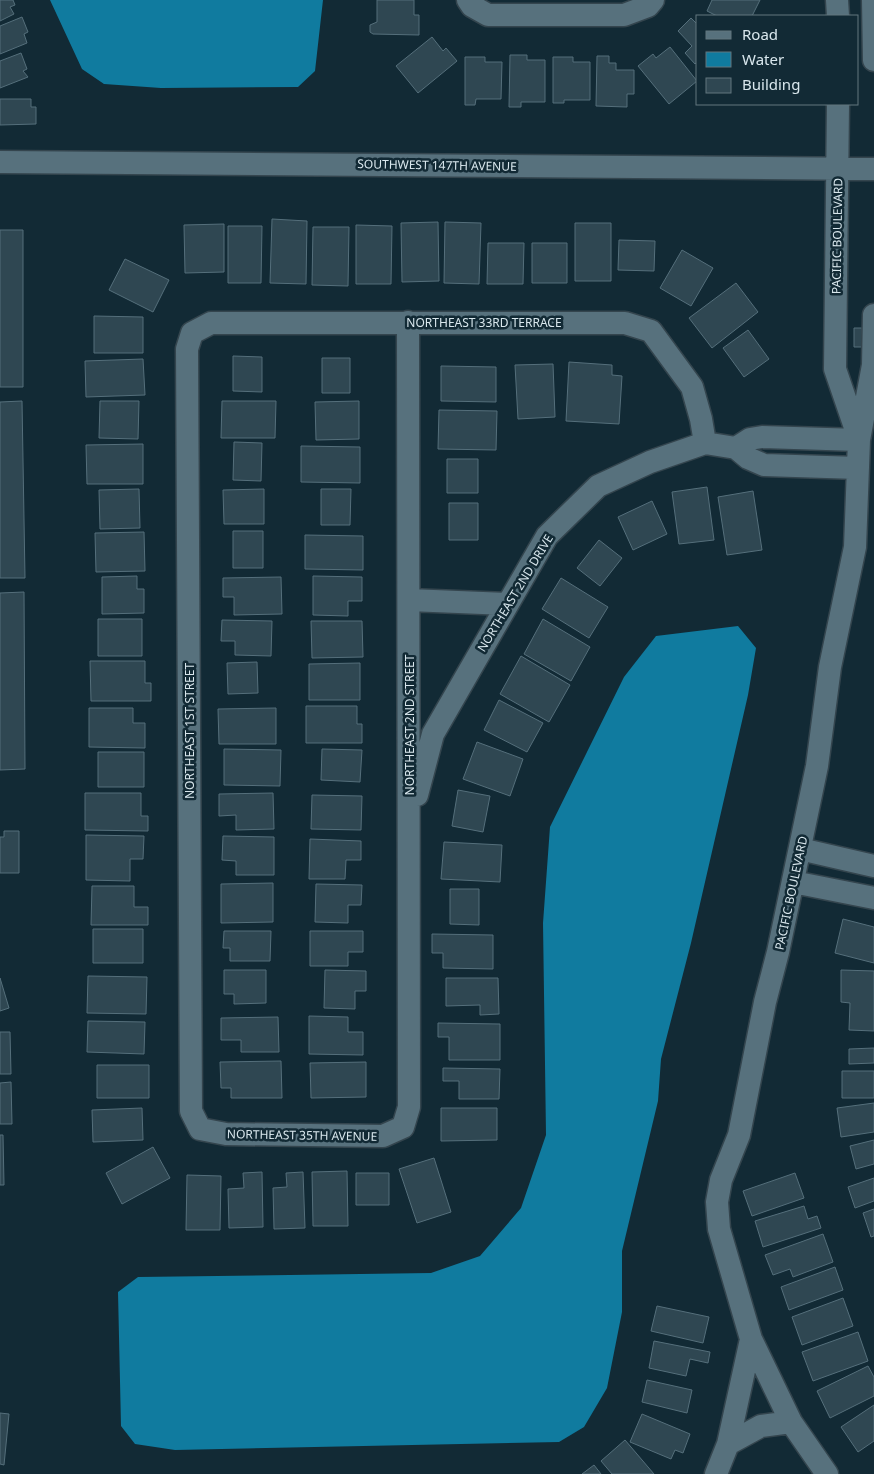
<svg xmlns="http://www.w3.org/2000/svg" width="874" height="1474" font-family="'Noto Sans',sans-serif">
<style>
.water{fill:#107b9f}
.building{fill:#2f4752;stroke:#556f7b}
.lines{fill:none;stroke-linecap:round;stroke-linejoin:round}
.minor-casing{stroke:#34454e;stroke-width:25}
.minor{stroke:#57717d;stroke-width:22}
.labels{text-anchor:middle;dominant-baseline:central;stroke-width:5;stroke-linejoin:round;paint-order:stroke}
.street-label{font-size:12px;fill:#d9e7ed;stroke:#122a35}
</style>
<rect width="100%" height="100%" fill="#122a35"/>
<!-- water -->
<path class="water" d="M50,0h273l-8,71 -17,16 -137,1 -57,-4 -22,-15z
M738,626l18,22 -8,47 -57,248 -30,116 -3,42 -36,150v61l-15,76 -23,39 -25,15 -384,8 -40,-6 -14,-18 -3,-134 20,-15 293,-4 49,-17 41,-48 25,-73 -3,-212 7,-96 74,-150 32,-41z"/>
<!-- building -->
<path class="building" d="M0,0h13l2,5 -5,2 4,7 -14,7z
M377,0h37v15h5v20l-46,-1 -3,-2v-7l7,-3z
M712,0h48l-8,16h-35l-10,-5z
M22,17l6,15 -4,2 3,9 -27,11v-28z
M691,18l7,7v36l-3,3 -10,-11 7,-7 -14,-15z
M432,37l11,14 3,-3 11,13 -39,32 -22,-27z
M670,47l27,34 -28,23 -31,-38 15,-12 3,4z
M21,53l6,16 -4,2 5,6 -28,11v-27z
M510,55h17v5h18v42h-24v5h-12z
M597,56h12v7h7v7h18v24h-7v13l-31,-1z
M465,57h20v5h17l-1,37h-25l-1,6h-10z
M553,57h20v5h17v38h-26v3h-11z
M0,99h31v8h5v17l-36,1z
M272,219l35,2 -1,63 -36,-1z
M438,222l1,59 -37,1 -1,-59z
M445,222l36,1 -2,61 -35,-1z
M575,223h36v58h-36z
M224,224v48l-39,1 -1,-48z
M356,225l36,1 -1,58h-35z
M228,226h34l-1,57h-33z
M313,227h36l-1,59 -36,-1z
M0,230h23v157h-23z
M619,240l36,1 -1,30 -36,-1z
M488,243h36l-1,41h-36z
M532,243h35v40h-35z
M682,250l31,18 -22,38 -31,-18z
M125,259l44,21 -16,32 -44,-22z
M736,283l22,29 -46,36 -23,-30z
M94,316l49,1v36h-49z
M854,328h8v19h-8z
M748,330l21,29 -25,18 -21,-29z
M233,356l29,1v35l-29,-1z
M322,358h28v35h-28z
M143,359l2,36 -59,2 -1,-36z
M569,362l43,3v10l10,1 -3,48 -53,-3z
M553,364l2,53 -37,2 -3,-54z
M441,366l55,1v35l-55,-1z
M22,401l3,177h-25v-176z
M100,401h39l-1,38 -39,-1z
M222,401h54l-1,37h-54z
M359,401v38l-43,1 -1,-38z
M439,410l58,1 -1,39 -58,-1z
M234,442l28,1 -1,38 -28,-1z
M143,444v40h-56l-1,-39z
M301,446l59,1v36l-59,-1z
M447,459h31v34h-31z
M707,487l7,53 -35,4 -7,-52z
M139,489l1,39 -40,1 -1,-39z
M264,489v35h-40l-1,-34z
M321,489h30l-1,36h-29z
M753,491l9,59 -35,5 -9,-58z
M652,501l15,33 -34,16 -15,-33z
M449,503h29v37h-29z
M233,531h30v37h-30z
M144,532l1,39 -49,1 -1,-39z
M305,535l58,1v34l-58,-1z
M599,540l23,18 -22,28 -23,-18z
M137,576v13h7v24l-42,1v-37z
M313,576l49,1v24h-14v15l-35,-1z
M281,577l1,37 -48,1v-18h-11v-19z
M561,578l47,29 -19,31 -47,-29z
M24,592l1,177 -25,1v-177z
M98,619h44v37h-44z
M543,619l47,28 -19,34 -47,-27z
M222,620l50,1 -1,35 -36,-1v-14h-14z
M311,621h51l1,36 -51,1z
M521,656l49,29 -21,37 -49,-28z
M90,661h55v22h6v18h-60z
M257,662l1,31 -30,1 -1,-31z
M360,663v37h-51v-36z
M499,700l44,23 -16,29 -43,-22z
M306,706h51v18h5v19h-56z
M89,708h44v15h12v25l-56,-1z
M276,708v36h-57l-1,-35z
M477,742l46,17 -13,37 -47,-17z
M224,749l57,1 -1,36 -56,-1z
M322,749l40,1 -2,32 -39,-2z
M98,752h46v35h-46z
M458,790l32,6 -7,36 -31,-6z
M85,793h56v23h7v15l-63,-1z
M273,793l1,36 -38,1v-15l-17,1v-22z
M312,795l50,1 -1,34 -50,-1z
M4,831h15v42h-19v-36h4z
M86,835l58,1 -1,23h-13v22l-44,-1z
M223,836l51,1v38h-38v-14l-14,-1z
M310,839l51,2v19h-15l-1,19h-36z
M444,842l58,3 -2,37 -59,-3z
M273,883v39l-52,1v-39z
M316,884l46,1 -1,20h-13v18l-33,-1z
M92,886h42v21h14v18h-57z
M450,889h29v36l-29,-1z
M843,919l31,8v36l-39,-10z
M93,929h50v34h-50z
M224,931h47l-1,30h-40v-13h-7z
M310,931h53v21h-15v14h-38z
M432,934l61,1v34l-50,-1v-15h-11z
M224,970h42v33l-32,1v-10h-10z
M325,970l41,1v20h-11v18l-31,-1z
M841,970l33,1v60l-25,-1 1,-27 -9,-1z
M88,976l59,1 -1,37 -59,-1z
M0,978l9,30 -9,3z
M446,978h52l1,36 -19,1v-10l-34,1z
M309,1016l39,1v15h15v23l-54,-1z
M278,1017l1,35h-38v-12h-20v-22z
M88,1021l57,1 -1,32 -57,-2z
M438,1023l62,1v36h-51v-23h-11z
M0,1032h10l1,42h-11z
M874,1048v15l-25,1v-15z
M281,1061l1,37h-51v-10h-10l-1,-26z
M366,1062v35l-55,1 -1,-35z
M97,1065h52v33h-52z
M443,1068l57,1 -1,30h-40v-18h-16z
M842,1071h32v27h-32z
M11,1082l1,42h-12v-41z
M874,1103v29l-33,5 -4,-29z
M142,1108l1,32 -50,2 -1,-32z
M441,1108h56v32l-56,1z
M0,1135h3l1,50h-4z
M874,1140v24l-18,5 -6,-23z
M153,1147l17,31 -48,26 -16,-31z
M434,1158l17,54 -34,11 -18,-54z
M347,1171l1,55h-35l-1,-54z
M262,1172l1,55 -34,1 -1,-39 16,-1 -1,-15z
M303,1172l2,56 -31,1 -1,-41 14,-1 -1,-14z
M356,1173h33v32h-33z
M795,1173l9,25 -52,18 -9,-25z
M187,1175l34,1 -1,54h-34z
M874,1178v23l-19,7 -7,-21z
M804,1206l4,13 9,-3 4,12 -58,19 -8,-26z
M874,1209v27l-3,1 -8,-24z
M823,1234l10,28 -40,15 -3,-8 -17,6 -8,-20z
M835,1267l8,23 -54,20 -8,-23z
M843,1298l10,28 -51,19 -10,-28z
M657,1306l52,11 -6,26 -52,-12z
M858,1332l10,29 -55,20 -11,-29z
M654,1341l56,11 -2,11 -18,-4 -4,17 -37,-8z
M868,1366l6,11v19l-44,22 -13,-27z
M647,1380l45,10 -5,23 -45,-11z
M874,1405v36l-16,11 -17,-25z
M0,1413l9,1 -5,51 -4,-1z
M642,1414l48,20 -7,19 -8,-3 -4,9 -41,-17z
M625,1440l29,34h-42l-11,-13z
M594,1465l7,9h-19z"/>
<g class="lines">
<defs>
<path id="minor" d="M468,0l4,6 16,9h136l24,-9 5,-6
M837,0l1,16
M873,0l1,60
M838,104l-3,265 24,70
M0,162l874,7
M408,322l1,785 -6,20 -20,9 -157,-2 -26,-5 -9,-18 -4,-762 5,-16 19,-10h414l26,8 41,56 9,32 4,24
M736,448l14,-9 12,-2 97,3
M409,600l98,4
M417,795l16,-61 114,-198 51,-50 52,-24 55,-19 31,5 12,10 16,7 94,3
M800,849l74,17
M793,882l81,16
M751,1339l-32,-110 -2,-27 4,-22 18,-45 26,-133 13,-50 39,-186 13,-99 25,-120 4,-107 14,-75 1,-50
M728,1444l33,-18 30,-4
M716,1474l12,-30 23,-105 40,83 36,52"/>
</defs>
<!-- minor casing -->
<use href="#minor" class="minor-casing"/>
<!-- minor -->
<use href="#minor" class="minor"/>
</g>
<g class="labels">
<!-- street labels -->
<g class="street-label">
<text transform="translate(437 165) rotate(1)">SOUTHWEST 147TH AVENUE</text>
<text transform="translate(837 236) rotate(-89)">PACIFIC BOULEVARD</text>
<text x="484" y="322">NORTHEAST 33RD TERRACE</text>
<text transform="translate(515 593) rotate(-59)">NORTHEAST 2ND DRIVE</text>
<text transform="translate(409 725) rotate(-90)">NORTHEAST 2ND STREET</text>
<text transform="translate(189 731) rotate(-90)">NORTHEAST 1ST STREET</text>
<text transform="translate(791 893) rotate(-78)">PACIFIC BOULEVARD</text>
<text transform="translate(302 1135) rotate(1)">NORTHEAST 35TH AVENUE</text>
</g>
</g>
<!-- legend -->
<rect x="696" y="15" width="162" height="90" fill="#122a35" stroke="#62767f"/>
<rect x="706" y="31" width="25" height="8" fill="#57717d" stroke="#62767f"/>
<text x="742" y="40" font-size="15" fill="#d9e7ed">Road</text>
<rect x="706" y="52" width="25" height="15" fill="#107b9f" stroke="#62767f"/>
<text x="742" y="65" font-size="15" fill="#d9e7ed">Water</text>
<rect x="706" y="78" width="25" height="15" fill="#2f4752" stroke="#62767f"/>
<text x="742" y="90" font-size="15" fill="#d9e7ed">Building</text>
</svg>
